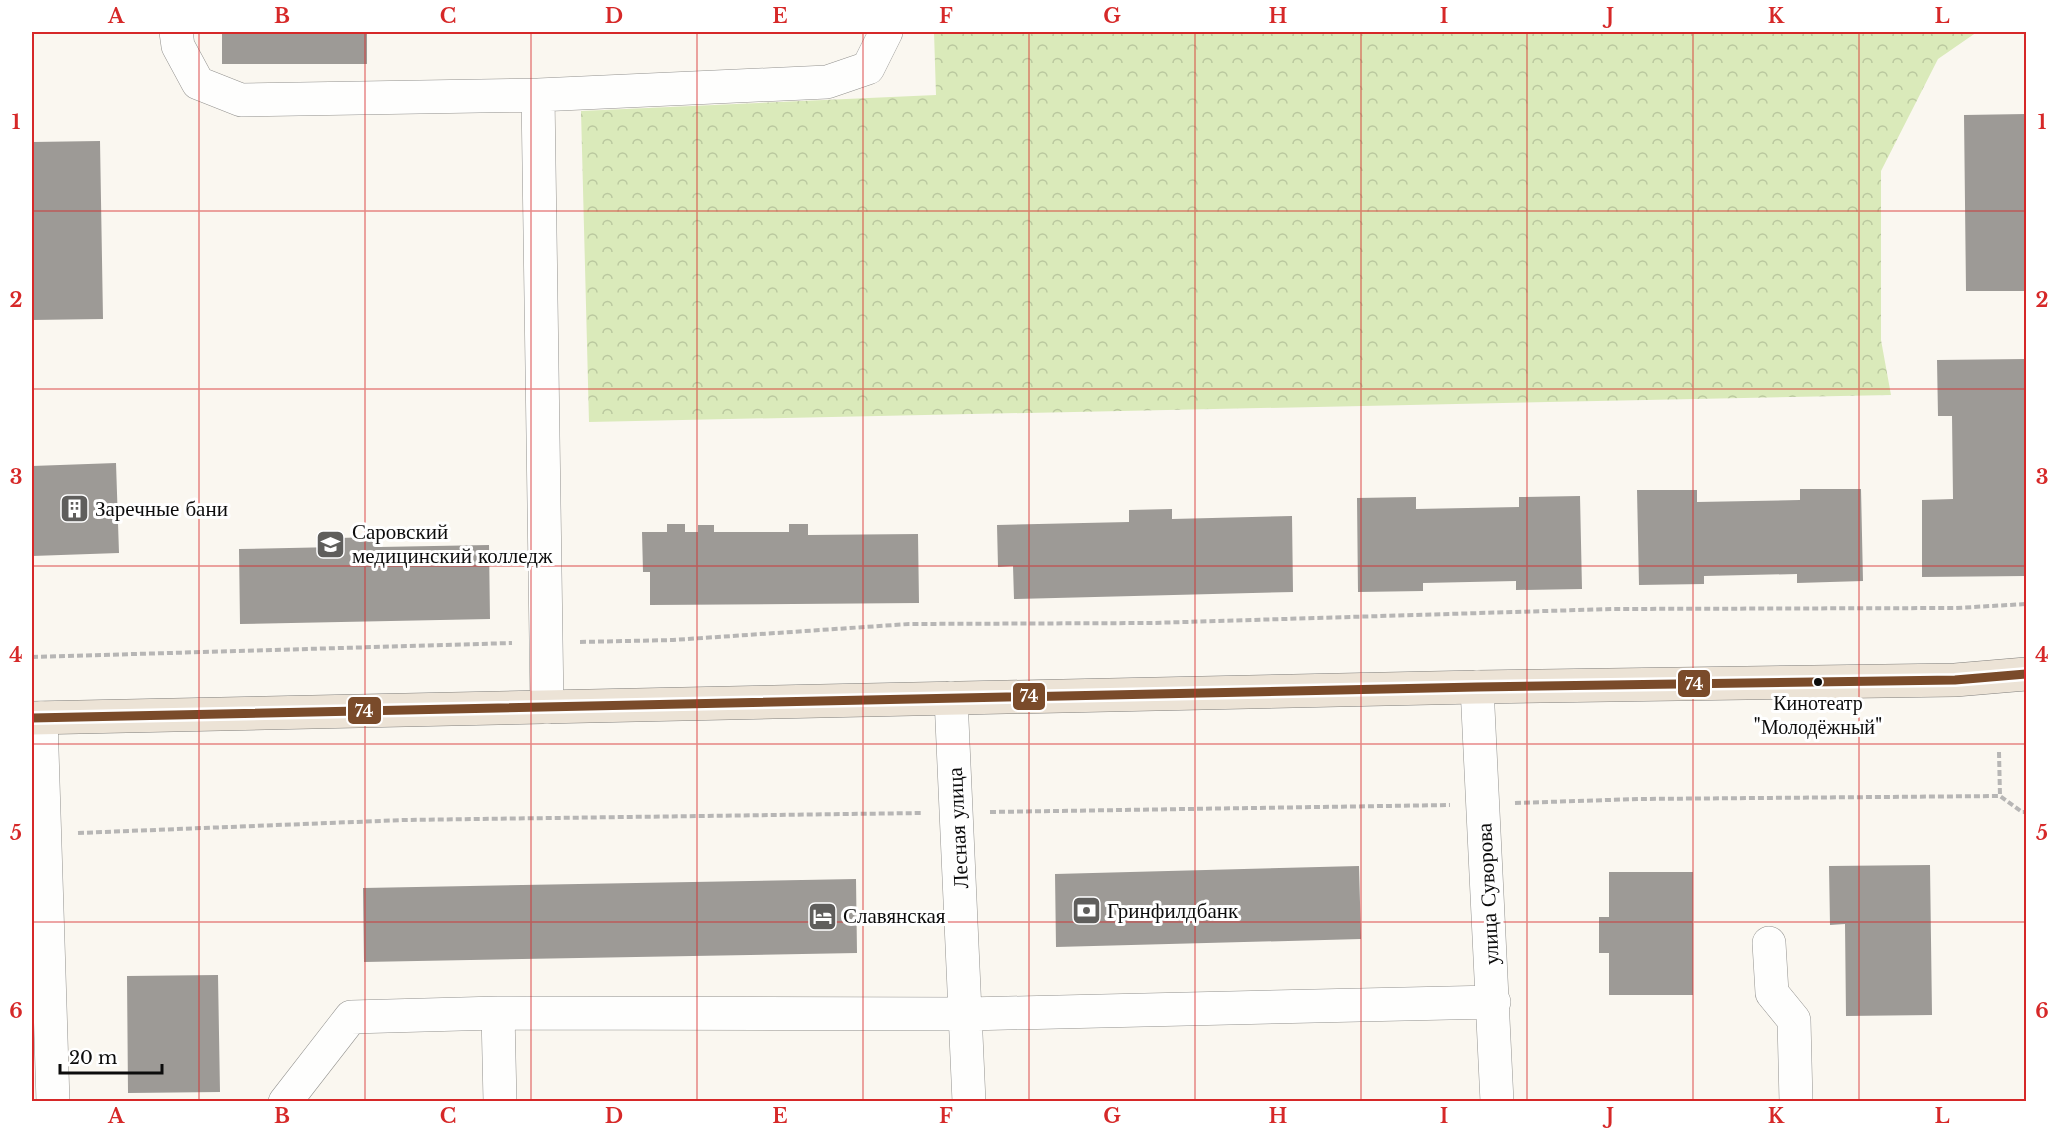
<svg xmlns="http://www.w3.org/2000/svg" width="2058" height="1133" font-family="'Libre Baskerville',serif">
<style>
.forest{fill:url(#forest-crowns)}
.building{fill:#9d9a96}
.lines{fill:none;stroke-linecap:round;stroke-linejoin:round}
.minor-casing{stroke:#93928f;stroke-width:34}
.major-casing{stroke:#807f7c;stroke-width:34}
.path{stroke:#b7b6b5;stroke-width:4;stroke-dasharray:6 3;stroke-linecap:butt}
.minor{stroke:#fefefd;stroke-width:33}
.major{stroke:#ece3d6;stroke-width:33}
.bus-1-casing{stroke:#fff;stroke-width:14}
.bus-1{stroke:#7a4b2a;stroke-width:9}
.grid{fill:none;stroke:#d62828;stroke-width:1.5;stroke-opacity:0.55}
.bus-dot{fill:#0c0c0c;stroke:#fff;stroke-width:2}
.labels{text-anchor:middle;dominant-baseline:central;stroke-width:6;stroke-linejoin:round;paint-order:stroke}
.bus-label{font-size:20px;fill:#0c0c0c;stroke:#fff}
.poi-label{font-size:21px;fill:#0c0c0c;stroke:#fff;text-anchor:start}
.street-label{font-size:21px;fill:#0c0c0c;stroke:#fff}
.line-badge{stroke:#fff;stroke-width:2}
.badge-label{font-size:16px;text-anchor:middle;font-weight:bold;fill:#fff}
.neatline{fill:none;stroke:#d62828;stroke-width:2}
.grid-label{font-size:20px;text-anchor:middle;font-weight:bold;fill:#d62828}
</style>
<defs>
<pattern id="forest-crowns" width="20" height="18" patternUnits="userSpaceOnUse" patternTransform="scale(1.5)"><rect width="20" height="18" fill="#daeaba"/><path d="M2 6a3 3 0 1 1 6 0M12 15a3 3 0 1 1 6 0" fill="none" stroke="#bac89f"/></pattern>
</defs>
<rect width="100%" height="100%" fill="#faf7f0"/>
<!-- forest -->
<path class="forest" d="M934,32h1043l-39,27 -57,112v169l10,55 -1302,27 -8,-311 355,-16z"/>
<!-- building -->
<path class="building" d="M222,32h145v32h-145z
M2026,114v177h-60l-2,-176z
M100,141l3,178 -71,1v-178z
M2026,359v217l-104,1v-77l31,-1 -1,-83h-14l-1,-56z
M116,463l3,90 -87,3v-90z
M1800,489h61l2,92 -66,2v-9l-93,2v8l-65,1 -2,-95h60v12l103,-2z
M1580,496l2,93 -66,1v-9l-93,2v8l-65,1 -1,-94 59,-1v12l103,-2v-10z
M1172,509v10l120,-3 1,76 -279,7 -1,-33 -15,1 -1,-42 132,-3v-12z
M667,524h18v8h13v-7h16v7h75v-8h19v11l110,-1 1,69 -269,2v-33h-7l-1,-40h25z
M378,537l1,10 110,-2 1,74 -250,5 -1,-75 98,-2v-9z
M1930,865l2,150 -86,1 -1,-92 -15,1 -1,-59z
M1359,866l2,73 -305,8 -1,-73z
M1609,872h84v123h-84v-42h-10v-36h10z
M856,879l1,74 -493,9 -1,-74z
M218,975l2,117 -92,1 -1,-117z"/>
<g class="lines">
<defs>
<path id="minor" d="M176,32l2,14 20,37 43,17 297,-5 289,-13 41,-14 18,-36
M538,95l9,612
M1477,687l20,415
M951,698l18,404
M41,718l12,384
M1769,943l3,50 22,27 2,82
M498,1013l2,89
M285,1102l66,-85 147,-4 469,1 527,-12"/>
<path id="major" d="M32,718l1445,-31 478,-7 71,-6"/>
</defs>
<!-- minor casing -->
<use href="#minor" class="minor-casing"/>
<!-- major casing -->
<use href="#major" class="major-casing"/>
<!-- path -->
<path class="path" d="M580,642l93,-2 236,-16 243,-1 460,-14 344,-1 70,-4
M32,657l480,-14
M1999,752l1,44 22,16h4
M1515,803l124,-4 361,-3
M990,812l460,-7
M78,833l326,-13 518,-7"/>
<!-- minor -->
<use href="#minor" class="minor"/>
<!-- major -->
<use href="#major" class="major"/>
<defs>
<path id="bus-1" d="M32,718l1445,-31 478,-7 71,-6"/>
</defs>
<!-- bus-1 casing -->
<use href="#bus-1" class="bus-1-casing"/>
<!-- bus-1 -->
<use href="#bus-1" class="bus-1"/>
</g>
<!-- grid -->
<path class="grid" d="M199,32v1070M365,32v1070M531,32v1070M697,32v1070M863,32v1070M1029,32v1070M1195,32v1070M1361,32v1070M1527,32v1070M1693,32v1070M1859,32v1070M32,211h1994M32,389h1994M32,566h1994M32,744h1994M32,922h1994"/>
<!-- icons -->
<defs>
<symbol id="building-square" viewBox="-11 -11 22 22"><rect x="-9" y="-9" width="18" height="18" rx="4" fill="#5f5e5c" stroke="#fff"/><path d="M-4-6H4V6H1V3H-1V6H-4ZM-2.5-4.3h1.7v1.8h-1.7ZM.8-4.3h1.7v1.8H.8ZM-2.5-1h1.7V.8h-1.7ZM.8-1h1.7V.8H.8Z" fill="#fff"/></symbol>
<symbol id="university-square" viewBox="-11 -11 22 22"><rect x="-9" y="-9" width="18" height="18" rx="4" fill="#5f5e5c" stroke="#fff"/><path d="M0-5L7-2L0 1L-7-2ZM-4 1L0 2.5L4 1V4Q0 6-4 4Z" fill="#fff"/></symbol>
<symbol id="bank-square" viewBox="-11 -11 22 22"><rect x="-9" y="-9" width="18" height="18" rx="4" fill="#5f5e5c" stroke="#fff"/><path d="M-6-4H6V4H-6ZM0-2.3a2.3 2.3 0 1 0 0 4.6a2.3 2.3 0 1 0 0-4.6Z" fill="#fff"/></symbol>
<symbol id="hotel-square" viewBox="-11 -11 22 22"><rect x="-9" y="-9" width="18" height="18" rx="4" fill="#5f5e5c" stroke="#fff"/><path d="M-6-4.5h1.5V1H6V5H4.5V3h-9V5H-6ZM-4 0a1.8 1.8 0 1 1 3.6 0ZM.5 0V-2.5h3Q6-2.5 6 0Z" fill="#fff"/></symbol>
</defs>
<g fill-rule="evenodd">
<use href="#building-square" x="58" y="492" width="33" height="33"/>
<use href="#university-square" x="314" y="528" width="33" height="33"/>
<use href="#bank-square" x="1070" y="894" width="33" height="33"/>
<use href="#hotel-square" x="806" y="900" width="33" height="33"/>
</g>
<!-- markers -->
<circle class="bus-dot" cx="1818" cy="682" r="5"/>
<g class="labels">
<!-- bus labels -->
<g class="bus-label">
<text x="1818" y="703">Кинотеатр<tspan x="1818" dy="24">"Молодёжный"</tspan></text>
</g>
<!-- poi labels -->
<g class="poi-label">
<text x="95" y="509">Заречные бани</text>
<text x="352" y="532">Саровский<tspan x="352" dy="24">медицинский колледж</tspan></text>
<text x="1107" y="911">Гринфилдбанк</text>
<text x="843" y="916">Славянская</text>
</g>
<!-- street labels -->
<g class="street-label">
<text transform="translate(958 828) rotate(-93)">Лесная улица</text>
<text transform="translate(1488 894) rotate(-93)">улица Суворова</text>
</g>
</g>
<g class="line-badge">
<rect x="1677" y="669" width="34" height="29" rx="6" fill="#7a4b2a"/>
<rect x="1012" y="682" width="34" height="29" rx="6" fill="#7a4b2a"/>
<rect x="347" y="696" width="35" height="29" rx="6" fill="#7a4b2a"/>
</g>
<g class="badge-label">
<text x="1694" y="690">74</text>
<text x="1029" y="702">74</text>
<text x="364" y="717">74</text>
</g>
<!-- border -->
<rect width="2058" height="1133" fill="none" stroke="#ffffff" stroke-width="66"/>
<!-- scale -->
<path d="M60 1064v9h102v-9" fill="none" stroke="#0c0c0c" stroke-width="3"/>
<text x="69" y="1064" font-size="18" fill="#0c0c0c" stroke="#ffffff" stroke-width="4.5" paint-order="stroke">20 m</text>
<rect x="33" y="33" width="1992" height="1067" class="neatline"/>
<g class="grid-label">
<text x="116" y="23">A</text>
<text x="282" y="23">B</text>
<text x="448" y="23">C</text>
<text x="614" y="23">D</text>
<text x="780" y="23">E</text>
<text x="946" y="23">F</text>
<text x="1112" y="23">G</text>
<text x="1278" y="23">H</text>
<text x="1444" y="23">I</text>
<text x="1610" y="23">J</text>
<text x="1776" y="23">K</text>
<text x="1942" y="23">L</text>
<text x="16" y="129">1</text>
<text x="2042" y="129">1</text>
<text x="16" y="307">2</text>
<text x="2042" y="307">2</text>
<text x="16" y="484">3</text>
<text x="2042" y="484">3</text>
<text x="16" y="662">4</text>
<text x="2042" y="662">4</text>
<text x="16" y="840">5</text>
<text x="2042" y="840">5</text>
<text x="16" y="1018">6</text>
<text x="2042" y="1018">6</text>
<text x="116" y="1123">A</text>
<text x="282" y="1123">B</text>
<text x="448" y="1123">C</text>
<text x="614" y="1123">D</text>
<text x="780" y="1123">E</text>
<text x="946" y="1123">F</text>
<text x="1112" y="1123">G</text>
<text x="1278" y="1123">H</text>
<text x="1444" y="1123">I</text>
<text x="1610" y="1123">J</text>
<text x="1776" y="1123">K</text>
<text x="1942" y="1123">L</text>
</g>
</svg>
